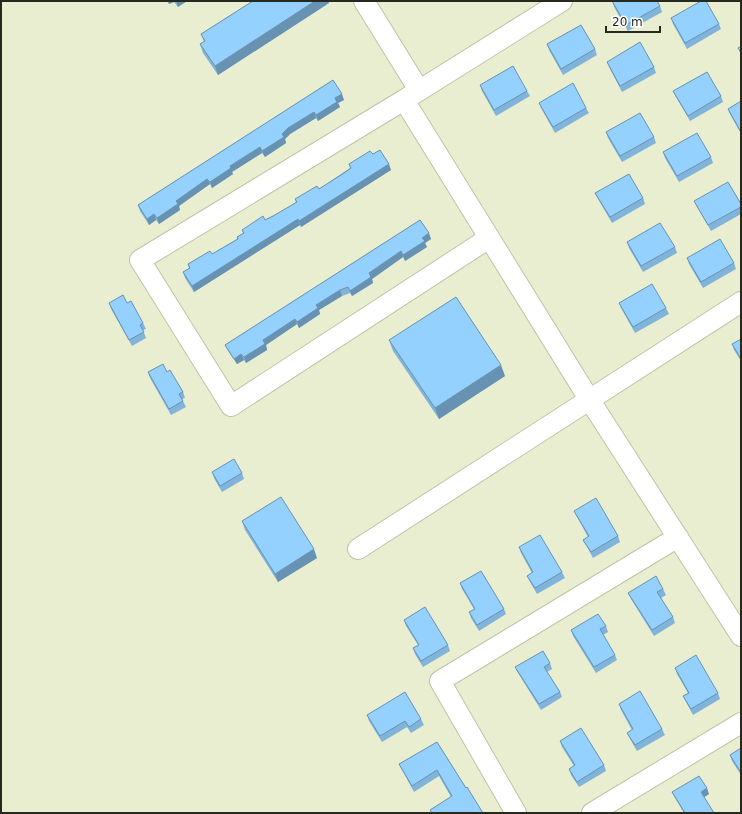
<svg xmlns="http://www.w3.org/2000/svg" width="742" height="814" font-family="'DejaVu Sans',sans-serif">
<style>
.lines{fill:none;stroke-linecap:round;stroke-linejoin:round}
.minor-casing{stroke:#bfc3a7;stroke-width:22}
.minor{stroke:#fff;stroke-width:20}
.wall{fill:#80b4da}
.shaded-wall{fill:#6892b2}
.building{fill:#95d1fe;stroke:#6892b2}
</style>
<rect width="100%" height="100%" fill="#e9eed0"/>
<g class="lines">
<defs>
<path id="minor" d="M364,1l55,89
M562,1l-158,99 185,299 152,237
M404,100l-264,160 91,146 258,-168
M358,549l383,-247
M516,813l-76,-132 238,-144
M592,813l149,-90"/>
</defs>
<!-- minor casing -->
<use href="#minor" class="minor-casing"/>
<!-- minor -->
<use href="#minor" class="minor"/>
</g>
<!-- wall -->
<path class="wall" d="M167,1h20l-9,6 -4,-5 -5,2z
M253,1h75l1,2 -111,72 -15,-22 -3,-9 4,-2 -3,-8z
M612,1l48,5 2,6 -34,19 -14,-24z
M671,18l48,6 2,5 -34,20 -14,-25z
M547,44l48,5 2,6 -34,20 -14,-25z
M607,62l47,5 2,6 -34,19 -13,-25z
M333,80l11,20 -6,3 2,4 -22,14 -2,-3 -26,16 -5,5 1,4 -21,14 -3,-4 -30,19 1,2 -21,14 -2,-4 -31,22 1,4 -21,14 -3,-4 -7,5 -9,-14 -2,-6z
M480,85l47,6 3,5 -34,20 -14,-25z
M673,91l48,5 2,6 -33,19 -14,-24z
M741,101v33l-11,-20 -2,-5z
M539,103l47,5 3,5 -34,20 -14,-25z
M606,132l48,5 2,6 -34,19 -14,-24z
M663,152l48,5 2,6 -34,19 -14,-24z
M373,154l18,16 -90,57 -1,-2 -106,67 -9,-14 -2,-6 6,-4 -1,-4 24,-10 25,-15v-2l6,-4 -1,-3 31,-14 23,-13 -1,-4 24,-10 31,-21 -1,-4z
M595,193l48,5 2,6 -33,19 -14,-24z
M694,201l47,3v10l-30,17 -14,-24z
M420,220l11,19 -6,4 2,4 -22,14 -2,-4 -31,22 1,4 -21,13 -2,-3 -8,3 -23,14 1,4 -21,14 -2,-4 -31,21 1,5 -21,13 -2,-3 -7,4 -9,-13 -3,-6z
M627,242l48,5 2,6 -34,19 -14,-24z
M687,258l47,5 2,6 -33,19 -14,-24z
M109,303h18l16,20 3,6 -3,1 3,8 -14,8 -21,-37z
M619,303l47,5 3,6 -34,19 -14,-25z
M741,339v22l-7,-11 -2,-6z
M389,340l116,36 -66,43 -46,-68z
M148,372h19l16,20 2,6 -3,1 4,8 -15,8 -21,-37z
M212,472l30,1 2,6 -22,13 -8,-14z
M574,511l44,25 2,6 -27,16 -7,-13 -3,-5 5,-3 -11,-20z
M242,521l75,37 -39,24 -33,-52z
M519,547l43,25 3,6 -28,16 -7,-12 -3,-6 5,-3 -11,-20z
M460,583l44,26 2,5 -27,17 -8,-13 -2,-6 5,-3 -12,-20z
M663,589l3,6 -5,3 12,19 2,6 -21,13 -23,-37 -3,-6z
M404,620l44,25 2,6 -27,16 -8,-13 -2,-6 5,-3 -12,-19z
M606,626l2,6 -5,3 12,20 2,5 -21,13 -23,-37 -2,-6z
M550,663l2,6 -5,3 13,20 2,5 -21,13 -23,-37 -3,-6z
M675,668l43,25 2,6 -27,16 -7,-13 -3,-6 5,-3 -11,-19z
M619,704l43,25 3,6 -28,16 -7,-12 -3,-6 5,-3 -11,-20z
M367,715l54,4 3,6 -13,8 -4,-6 -25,15 -13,-21z
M560,741l44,24 2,6 -27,16 -8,-12 -2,-6 5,-3 -12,-19z
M437,742l29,46 17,25h-52l-1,-3 21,-13 -12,-21 -25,16 -12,-22 -3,-6z
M741,748v27l-9,-14 -2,-6z
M672,792l37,2 -5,3 10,16h-30l-9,-15z"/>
<!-- shaded-wall -->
<path class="shaded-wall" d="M168,1h6v1l-5,2z
M176,1h11l-9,6z
M315,1h13l1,2 -111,72 -3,-9z
M342,94l2,6 -6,3 2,4 -22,14 -2,-6 19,-17z
M314,112l2,6 -26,16 -5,5 1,4 -21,14 -3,-6 26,-23z
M260,147l2,6 -30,19 1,2 -21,14 -2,-6 20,-16z
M389,164l2,6 -90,57 -2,-6z
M207,179l3,5 -31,22 1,4 -21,14 -2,-6 19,-17z
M154,214l2,6 -7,5 -2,-6z
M298,219l2,6 -106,67 -2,-6z
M429,233l2,6 -6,4 2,4 -22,14 -2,-6 19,-17z
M401,251l2,6 -31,22 1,4 -21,13 -2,-5 19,-18z
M340,290l2,6 -23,14 1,4 -21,14 -2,-6 19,-17z
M295,319l2,5 -31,21 1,5 -21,13 -2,-6 19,-17z
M241,354l3,6 -7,4 -3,-5z
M501,365l4,11 -66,43 -4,-11z
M314,549l3,9 -39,24 -3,-8z
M707,788l2,6 -6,4 -2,-6z"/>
<!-- building -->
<path class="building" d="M253,1h62l-100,65 -15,-22 5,-3 -4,-7z
M612,1h45l3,5 -34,19z
M701,1h5l13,23 -34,19 -14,-25z
M581,25l14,24 -34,20 -14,-25z
M640,42l14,25 -34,19 -13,-24z
M741,46v7l-3,-5z
M513,66l14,25 -33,19 -14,-25z
M707,72l14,24 -33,20 -15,-25z
M333,80l9,14 -7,4 2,4 -21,13 -2,-3 -26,16 -6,6 2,3 -22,14 -2,-4 -30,19 1,2 -21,14 -3,-3 -31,22 2,3 -21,14 -3,-4 -7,5 -9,-14z
M573,83l13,25 -33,19 -14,-24z
M741,101v31l-13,-23z
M640,113l14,24 -34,19 -14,-24z
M697,133l14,24 -34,19 -14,-24z
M380,150l9,14 -90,57 -1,-2 -106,67 -9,-14 7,-4 -2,-4 22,-13 2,3 26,-15 -1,-2 7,-4 -2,-3 21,-14 2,4 8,-4 24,-14 -2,-3 22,-13 2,3 25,-16 7,-5 -2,-4 21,-13 3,3z
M629,174l14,24 -33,19 -15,-24z
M728,182l13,22v3l-33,18 -14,-24z
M420,220l9,13 -7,5 3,3 -22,14 -2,-4 -32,22 2,4 -21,14 -2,-4 -8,3 -24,15 2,3 -21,14 -2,-3 -32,21 2,4 -21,13 -3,-3 -7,5 -9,-14z
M660,223l15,24 -34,19 -14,-24z
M720,239l14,24 -33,19 -14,-24z
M652,284l14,24 -33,19 -14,-24z
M123,295l4,8 4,-2 12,22 -3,2 4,7 -15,8 -20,-37z
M456,297l45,68 -66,43 -46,-68z
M741,339v20l-9,-15z
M163,364l4,8 3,-2 13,22 -4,2 4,7 -14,8 -21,-37z
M234,459l8,14 -22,13 -8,-14z
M281,497l33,52 -39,25 -33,-53z
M596,498l22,38 -27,16 -8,-12 6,-4 -15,-25z
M540,535l22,37 -27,16 -8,-12 6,-4 -14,-25z
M481,571l23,38 -27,16 -8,-13 6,-3 -15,-26z
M656,576l7,13 -6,3 16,25 -21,13 -24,-37z
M425,607l23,38 -27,16 -8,-13 6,-3 -15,-25z
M598,614l8,12 -6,3 15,26 -21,12 -23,-37z
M543,651l7,12 -6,4 16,25 -21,12 -24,-37z
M696,655l22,38 -27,16 -8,-13 6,-3 -14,-25z
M640,691l22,38 -27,16 -8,-12 6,-4 -14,-25z
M405,692l16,27 -12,8 -4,-6 -25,15 -13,-21z
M581,728l23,37 -27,17 -8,-13 6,-4 -15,-24z
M437,742l29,46 1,-1 16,26h-51l-2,-3 22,-14 -15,-26 -25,16 -13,-22z
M741,748v25l-11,-18z
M699,776l8,12 -6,4 13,21h-29l-13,-21z"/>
<!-- border -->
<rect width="742" height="814" fill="none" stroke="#27281e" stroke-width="4"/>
<!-- scale -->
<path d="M606 26v6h54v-6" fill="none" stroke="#27281e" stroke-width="2"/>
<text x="612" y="26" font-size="12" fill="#27281e" stroke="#ffffff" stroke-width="3" paint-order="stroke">20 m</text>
</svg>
